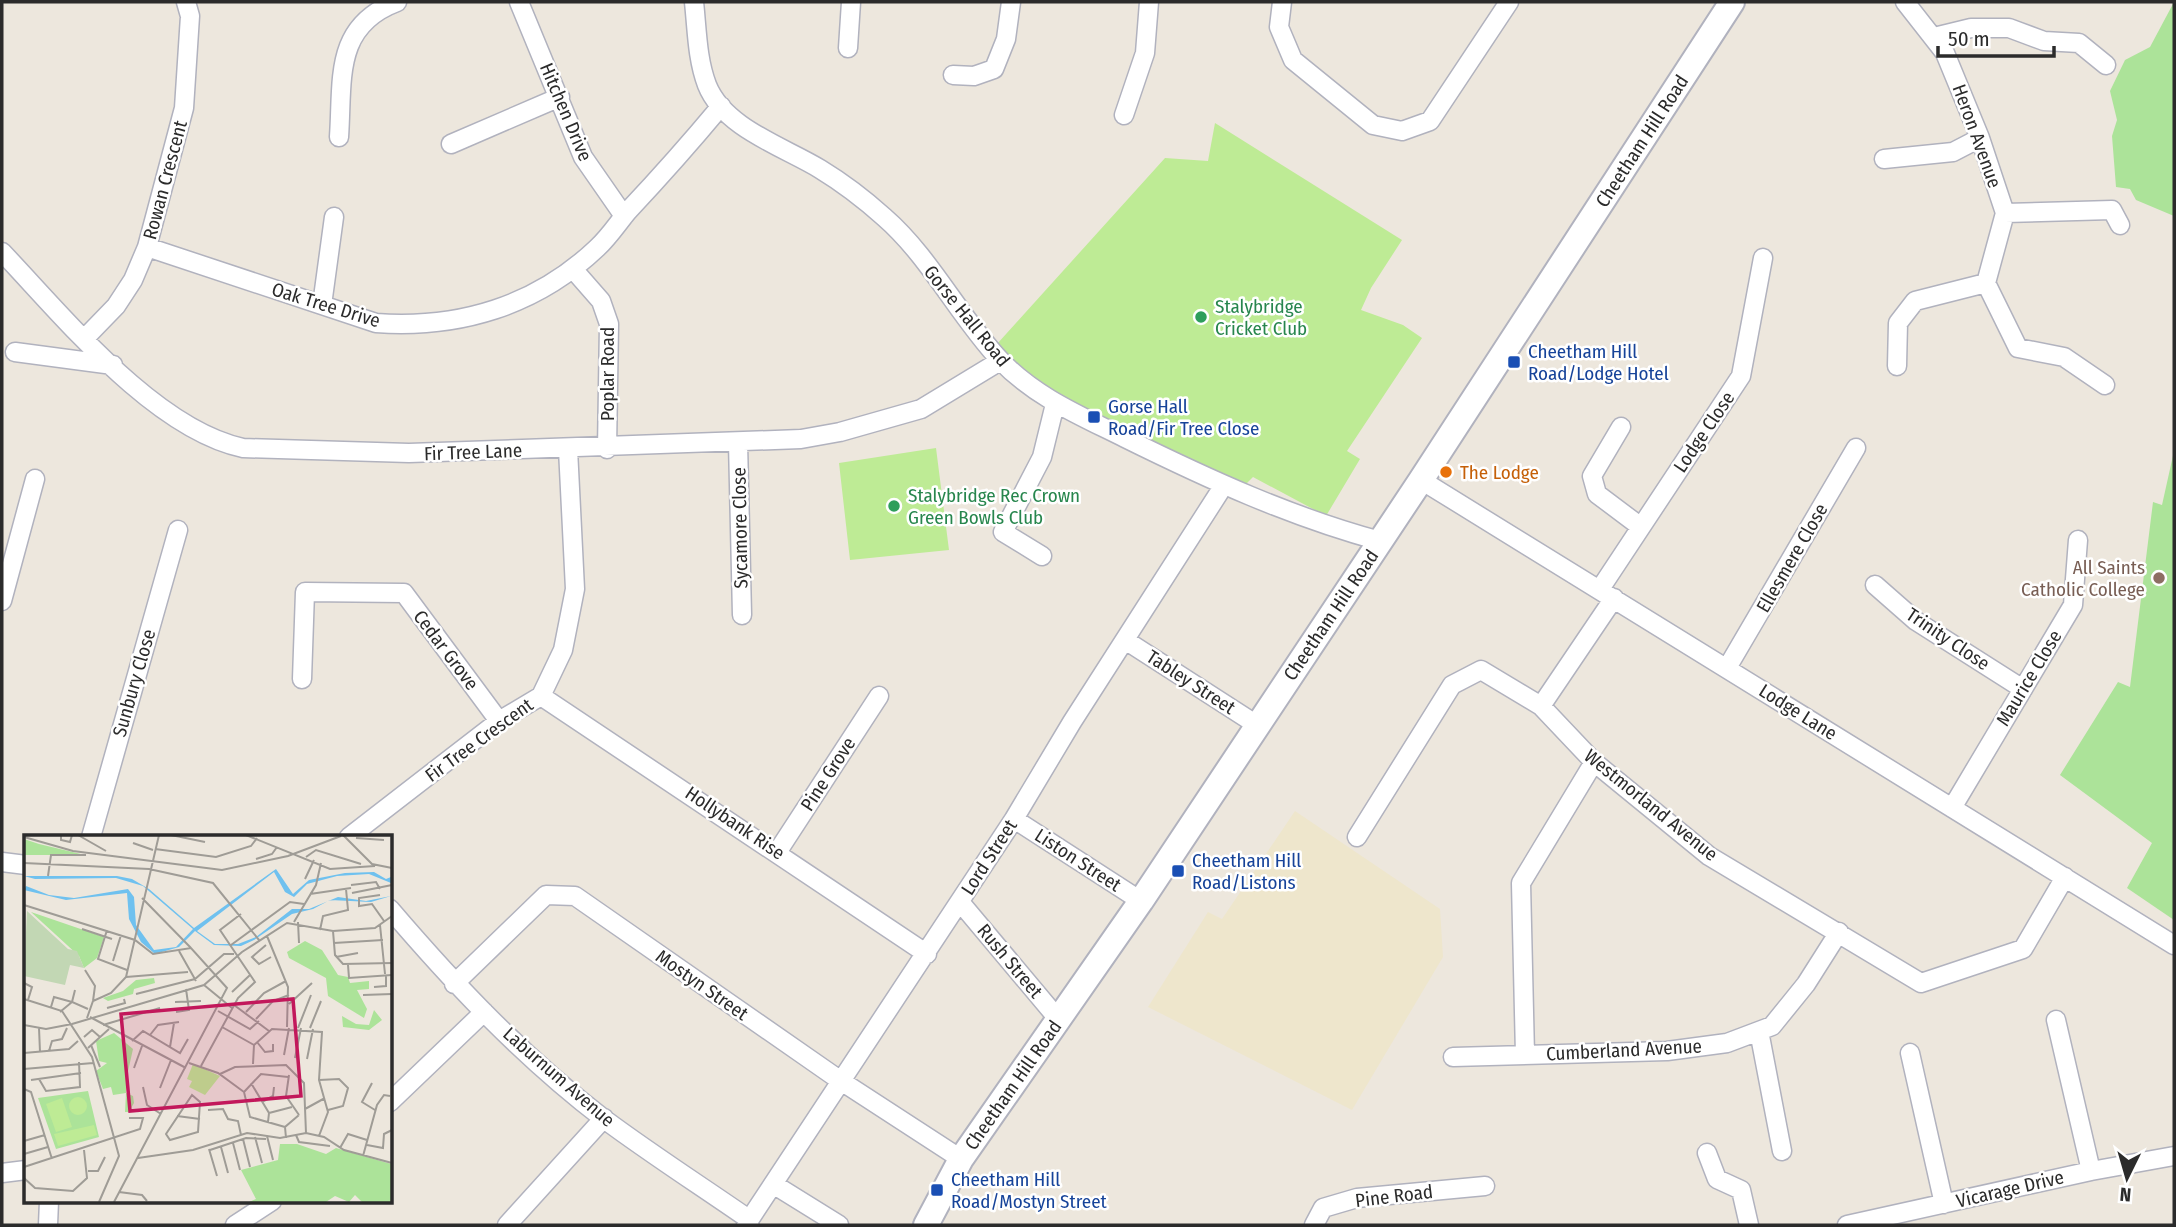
<svg xmlns="http://www.w3.org/2000/svg" width="2176" height="1227" font-family="'Fira Sans Condensed',sans-serif">
<style>
.education{fill:#eee6cc}
.green{fill:#ace399}
.pitch{fill:#beeb95}
.lines{fill:none;stroke-linecap:round;stroke-linejoin:round}
.street-casing{stroke:#b1b2be;stroke-width:21}
.secondary-casing{stroke:#b1b2be;stroke-width:28}
.street{stroke:#fff;stroke-width:18}
.secondary{stroke:#fff;stroke-width:24}
.leisure-dot{fill:#2e9e5b;stroke:#fff;stroke-width:2.5}
.transit-dot{fill:#1a4fb4;stroke:#fff;stroke-width:2.5}
.food-dot{fill:#e8710a;stroke:#fff;stroke-width:2.5}
.education-dot{fill:#8d6e63;stroke:#fff;stroke-width:2.5}
.labels{text-anchor:middle;dominant-baseline:central;stroke-width:5;stroke-linejoin:round;paint-order:stroke}
.street-label{font-size:19px;fill:#2b2b2b;stroke:#fff}
.leisure-label{font-size:19px;fill:#27864d;stroke:#fff;text-anchor:start}
.transit-label{font-size:19px;fill:#164399;stroke:#fff;text-anchor:start}
.food-label{font-size:19px;fill:#c56008;stroke:#fff;text-anchor:start}
.education-label{font-size:19px;fill:#785e54;stroke:#fff;text-anchor:end}
.inset-road{fill:none;stroke:#9f9c96;stroke-width:2}
.view{fill:#c2185b;fill-opacity:0.15;stroke:#c2185b;stroke-width:3.5}
.inset-edge{fill:none;stroke:#2b2b2b;stroke-width:3.5}
</style>
<rect width="100%" height="100%" fill="#ede7dd"/>
<!-- education -->
<path class="education" d="M1295,811l145,98 3,48 -91,153 -204,-103 60,-95 14,7z"/>
<!-- green -->
<path class="green" d="M2174,2v214l-38,-16 -6,-11 -14,-2 -4,-51 5,-16 -7,-29 15,-31 25,-13z
M2174,451v469l-47,-32 25,-45 -92,-68 58,-93 12,5 23,-185 9,3z"/>
<!-- pitch -->
<path class="pitch" d="M1215,123l187,117 -31,48 -10,22 42,15 19,13 -75,113 13,8 -34,57 -73,-39 -8,8c-78,-38 -190,-78 -248,-141l168,-186 43,3z
M936,448l13,102 -99,10 -11,-97z"/>
<g class="lines">
<defs>
<path id="street" d="M519,2l64,155 41,59
M694,2c3,27 3,57 13,83 17,43 77,62 113,84 23,14 44,30 64,48 46,40 74,98 116,143 35,37 81,56 125,78 83,41 166,79 255,103
M1282,2l-3,25 14,33 80,65 29,6 28,-10 79,-119
M1905,2l40,51 35,85 25,75 -19,70
M1934,37l37,-9h38l35,13 35,2 27,22
M848,48l3,-46
M953,75l21,1 20,-7 12,-30 5,-37
M1124,115l21,-62 4,-51
M339,137c4,-57 -6,-111 58,-135
M451,144l109,-47
M1884,159l69,-7 27,-14
M2005,213l107,-3 8,15
M147,247l229,76c83,6 160,-17 221,-75 12,-11 21,-25 31,-37 32,-34 63,-69 93,-105
M2,252c61,64 152,177 241,196l166,5 392,-14 39,-7 81,-23 79,-48
M573,269l28,32 8,23 -2,125
M1986,283l32,65 46,9 41,28
M322,305l12,-88
M85,338l31,-32 17,-26 14,-33 37,-139 6,-92 -4,-14
M15,352l98,13
M1897,366l1,-43 17,-22 71,-18
M1621,427l-29,49 5,18 44,33
M738,442l4,173
M1421,480l753,465
M1042,556l-39,-24 39,-75 13,-53
M1875,585l41,36 107,68
M1600,589l141,-213 22,-118
M2,601l33,-122
M1125,640l132,85
M1727,668l129,-220
M302,679l3,-87 99,1 95,128
M541,696l386,258
M1541,706l73,-108
M1952,808l121,-203 5,-65
M1014,819l127,82
M91,837l87,-307
M349,837l150,-116 42,-25 22,-46 12,-61 -7,-140
M1357,837l95,-152 29,-15 60,36 53,56 115,94 212,127 102,-34 42,-72
M778,851l101,-155
M2,862l24,3
M960,902l99,118
M390,909c65,76 134,149 214,210 47,35 97,67 146,101
M454,984l92,-89 29,1 266,185 120,78
M2056,1020l35,151
M1759,1031l23,120
M1910,1053l34,151
M1525,1055l-4,-172 73,-121
M1453,1057l214,-6 60,-8 45,-17 34,-42 33,-52
M390,1102l94,-90
M1707,1153l10,26 24,11 8,35
M2,1173l24,-3
M773,1184l66,41
M48,1225l1,-24
M235,1225l37,-24
M507,1225l97,-107
M746,1225l268,-406 58,-97 152,-237
M1314,1225l9,-17 34,-10 128,-12
M1847,1225l244,-54 83,-15"/>
<path id="secondary" d="M926,1225l35,-66 180,-258 280,-421 311,-478"/>
</defs>
<!-- street casing -->
<use href="#street" class="street-casing"/>
<!-- secondary casing -->
<use href="#secondary" class="secondary-casing"/>
<!-- street -->
<use href="#street" class="street"/>
<!-- secondary -->
<use href="#secondary" class="secondary"/>
</g>
<!-- markers -->
<g class="leisure-dot">
<circle cx="1201" cy="317" r="7"/>
<circle cx="894" cy="506" r="7"/>
</g>
<g class="transit-dot">
<rect x="1507" y="355" width="14" height="14" rx="3.5"/>
<rect x="1087" y="410" width="14" height="14" rx="3.5"/>
<rect x="1171" y="864" width="14" height="14" rx="3.5"/>
<rect x="930" y="1183" width="14" height="14" rx="3.5"/>
</g>
<circle class="food-dot" cx="1446" cy="472" r="7"/>
<circle class="education-dot" cx="2159" cy="578" r="7"/>
<g class="labels">
<!-- street labels -->
<g class="street-label">
<text transform="translate(566 112) rotate(67)">Hitchen Drive</text>
<text transform="translate(1977 136) rotate(70)">Heron Avenue</text>
<text transform="translate(1642 141) rotate(-57)">Cheetham Hill Road</text>
<text transform="translate(165 180) rotate(-75)">Rowan Crescent</text>
<text transform="translate(326 305) rotate(17)">Oak Tree Drive</text>
<text transform="translate(967 316) rotate(51)">Gorse Hall Road</text>
<text transform="translate(607 374) rotate(-90)">Poplar Road</text>
<text transform="translate(1704 432) rotate(-56)">Lodge Close</text>
<text transform="translate(473 452) rotate(-2)">Fir Tree Lane</text>
<text transform="translate(740 528) rotate(-91)">Sycamore Close</text>
<text transform="translate(1792 558) rotate(-60)">Ellesmere Close</text>
<text transform="translate(1331 615) rotate(-56)">Cheetham Hill Road</text>
<text transform="translate(1948 639) rotate(34)">Trinity Close</text>
<text transform="translate(446 650) rotate(53)">Cedar Grove</text>
<text transform="translate(2029 678) rotate(-59)">Maurice Close</text>
<text transform="translate(1191 682) rotate(33)">Tabley Street</text>
<text transform="translate(134 683) rotate(-74)">Sunbury Close</text>
<text transform="translate(1798 712) rotate(32)">Lodge Lane</text>
<text transform="translate(479 740) rotate(-36)">Fir Tree Crescent</text>
<text transform="translate(828 774) rotate(-57)">Pine Grove</text>
<text transform="translate(1651 805) rotate(39)">Westmorland Avenue</text>
<text transform="translate(735 823) rotate(34)">Hollybank Rise</text>
<text transform="translate(989 857) rotate(-57)">Lord Street</text>
<text transform="translate(1078 860) rotate(33)">Liston Street</text>
<text transform="translate(1010 961) rotate(50)">Rush Street</text>
<text transform="translate(702 985) rotate(35)">Mostyn Street</text>
<text transform="translate(1624 1050) rotate(-3)">Cumberland Avenue</text>
<text transform="translate(559 1077) rotate(41)">Laburnum Avenue</text>
<text transform="translate(1013 1085) rotate(-55)">Cheetham Hill Road</text>
<text transform="translate(2010 1189) rotate(-13)">Vicarage Drive</text>
<text transform="translate(1394 1196) rotate(-7)">Pine Road</text>
</g>
<!-- leisure labels -->
<g class="leisure-label">
<text x="1215" y="306">Stalybridge<tspan x="1215" dy="22">Cricket Club</tspan></text>
<text x="908" y="495">Stalybridge Rec Crown<tspan x="908" dy="22">Green Bowls Club</tspan></text>
</g>
<!-- transit labels -->
<g class="transit-label">
<text x="1528" y="351">Cheetham Hill<tspan x="1528" dy="22">Road/Lodge Hotel</tspan></text>
<text x="1108" y="406">Gorse Hall<tspan x="1108" dy="22">Road/Fir Tree Close</tspan></text>
<text x="1192" y="860">Cheetham Hill<tspan x="1192" dy="22">Road/Listons</tspan></text>
<text x="951" y="1179">Cheetham Hill<tspan x="951" dy="22">Road/Mostyn Street</tspan></text>
</g>
<!-- food labels -->
<g class="food-label">
<text x="1460" y="472">The Lodge</text>
</g>
<!-- education labels -->
<g class="education-label">
<text x="2145" y="567">All Saints<tspan x="2145" dy="22">Catholic College</tspan></text>
</g>
</g>
<!-- overview -->
<g transform="translate(24 835)">
<rect width="368" height="368" fill="#ede7dd"/>
<path d="M0,4l15,5 46,11h-61zM7,77l73,25 -7,21 -13,10 -5,-12zM281,106l17,9 16,25 10,2 2,6 19,-2v8l-12,1 10,19 -3,9 -36,-22 -2,-18 -37,-20 -2,-6zM130,143l1,5 -21,6 -1,5 -25,7 -5,-3 20,-7 13,-11zM350,175l8,10 -13,10 -26,-3 -1,-11 14,8 13,1zM90,198l19,16 -6,27 -1,17 7,3 1,7 -5,9h-4l1,-19 -13,2 -2,-8 -8,2 -7,-18 11,-8 -8,-2 -3,-20zM64,256l11,46 -43,12 -18,-51zM256,309h17l29,10 10,-6 55,16v38h-29l-7,-7 -6,7 -14,-6 -9,6h-77l7,-3 -15,-29 37,-10z" fill="#ace399"/>
<path d="M3,76l41,38 9,2 7,17 -14,-3 -5,20 -41,-9z" fill="#c2d7b4"/>
<path d="M169,229l27,12 -15,19 -16,-8 3,-6 -5,-2zM45 271a9 9 0 1 1 18 0a9 9 0 1 1-18 0ZM38,263l10,29 -16,5 -10,-28zM70,290l3,10 -39,11 -4,-12z" fill="#beeb95"/>
<path d="M252,34l17,25 16,-14 36,-7 29,-1 12,7 5,-2v6l-22,-9 -32,2 -30,8 -13,13 -9,-5 -11,-20 -77,59 18,13h23l18,-7 36,-28h17l29,-12 28,4 25,-5 -20,6 -41,-2 -17,9 -21,5 -38,26 -13,6 -27,-1 -19,-14 -16,16 -24,7 -14,-12 -12,-23 -2,-26 -61,7 -42,-10 2,-4 23,9 25,3 54,-9 6,8 2,28 18,25 22,-3 17,-18 -50,-43 -27,-8 -81,1 -11,-3h93l15,3 17,10 45,39z" fill="#6fc1ef"/>
<path class="inset-road" d="M37,0v5l9,2 2,-7M54,0l28,16M147,0l34,7M165,0h40M222,0l84,34 45,-3M319,0l29,29 20,4M0,2l49,14 149,19 66,-14 53,-20M332,3l28,2M109,8l20,7M131,14l61,8 35,-11 6,-8M282,22l10,-7 45,14M232,24l16,-5 5,-7M0,28l125,6 64,14 46,57M24,41l3,-21h35M281,44l9,-19M327,50l25,-3 4,7M328,58l40,-8M286,59l41,-6M356,60l-21,3v8l13,-2 12,17M118,63l49,50M0,70l111,35 18,14 38,-6 36,40 -113,214M270,87l22,-37 5,-22M274,87l1,21M356,90l5,49M58,94l30,10M83,95l-9,29 29,11M296,95l3,-14 25,-6 -2,-21M309,96l2,24 8,9 49,-1M243,101l21,51 -1,40M310,108l49,-3M207,110l59,-43 14,2M242,110l-14,12 7,7 12,-7M155,116l17,30M312,122l22,-4M89,126l8,-26M324,130l1,13 43,-3M61,135l10,16 -2,15M102,142l62,-5M0,148l8,4 -4,13M180,150l28,23M350,152l12,-1v-11M51,155l-3,12 16,7M208,157l18,-17M112,159l59,-15 29,-25h10M339,160l29,-1M0,164l38,12 30,46 27,99 -20,46M151,167l26,-1M265,169l23,-21M210,170l35,26M27,172l3,-10 18,5 -12,10M83,173l18,-5 -1,-4M194,176l32,18 9,-8M152,177l13,-2 -3,-21M222,177l18,-19 22,-12M66,182l96,51M63,183l6,-17 18,-8 15,-16 33,-142M232,184l17,-18 16,-6M48,189l132,-39 38,-33 45,-29 46,8 42,-3 17,-12M0,190l22,4 26,-5M79,190l57,-17M198,192l32,18M15,193l1,24M274,193l13,-33M286,193l11,-27M126,200l8,-10 21,-3M60,202l8,-7 8,7M108,206l11,-10 37,22 8,-14M233,207l8,10 8,-1v-7M67,210l9,22M146,212l4,-24M64,213l21,-19M25,216l3,-10 10,-2 5,-11M0,218l45,-4 9,-8M260,220l5,-27M271,223l6,-30M283,224l6,-30M165,228l29,10 26,19 6,25 35,10M229,229l1,-19 18,-16 50,3 -3,48 9,32 -9,24M177,231l37,-68 17,-16 -35,-52 21,-16M110,233l8,-22M0,234l69,-6M196,239l15,-7 51,-2 18,18 2,50M265,240l-3,21 13,19M15,244l7,12 34,-4 -1,-25M7,245l50,-7M295,245l20,-1 9,9 -5,18 -15,4M227,248l18,30 -1,9M348,248l-10,19 13,8M119,252l4,18 14,9M136,253l11,-28M0,254l7,3 21,67M220,257l17,-18 27,3M168,260l8,7 -2,30 -28,8 -4,-6zM238,267l11,-6 1,-9M281,274l20,-11M184,275l15,-1 5,10 10,2 3,14M245,278l23,-6M153,281l23,3M272,300l3,7 31,4M243,301l6,24M231,302l7,26M262,303l-1,-11 14,-12M219,304l7,28M0,306l21,-6M209,308l7,27M343,310l16,3 1,-14 8,-4M197,312l7,26M316,313l8,-14 19,6M185,314l8,27M186,315l36,-12 20,1M0,319l24,-7M339,321l14,-51 7,-10 6,1M114,323l55,-8 54,-17 33,5 26,-5 18,4 20,13 48,13M0,332l116,-38 3,-11h-14M64,336h10l7,-14M0,343l11,10 38,3 14,-13 -3,-28M95,357l23,3 5,6"/>
<path class="view" d="M269,164l8,97 -171,15 -9,-97z"/>
<rect width="368" height="368" class="inset-edge"/>
</g>
<!-- border -->
<rect width="2176" height="1227" fill="none" stroke="#2b2b2b" stroke-width="7"/>
<!-- north arrow -->
<g transform="translate(2127 1178) rotate(185)" stroke="#ffffff" stroke-width="5" paint-order="stroke">
<path d="M0-5L12 26L0 18L-12 26Z" fill="#2b2b2b"/>
<text y="-10" font-size="19" font-weight="bold" text-anchor="middle" fill="#2b2b2b">N</text>
</g>
<!-- scale -->
<path d="M1938 46v10h116v-10" fill="none" stroke="#2b2b2b" stroke-width="3.5"/>
<text x="1948" y="46" font-size="21" fill="#2b2b2b" stroke="#ffffff" stroke-width="5" paint-order="stroke">50 m</text>
</svg>
